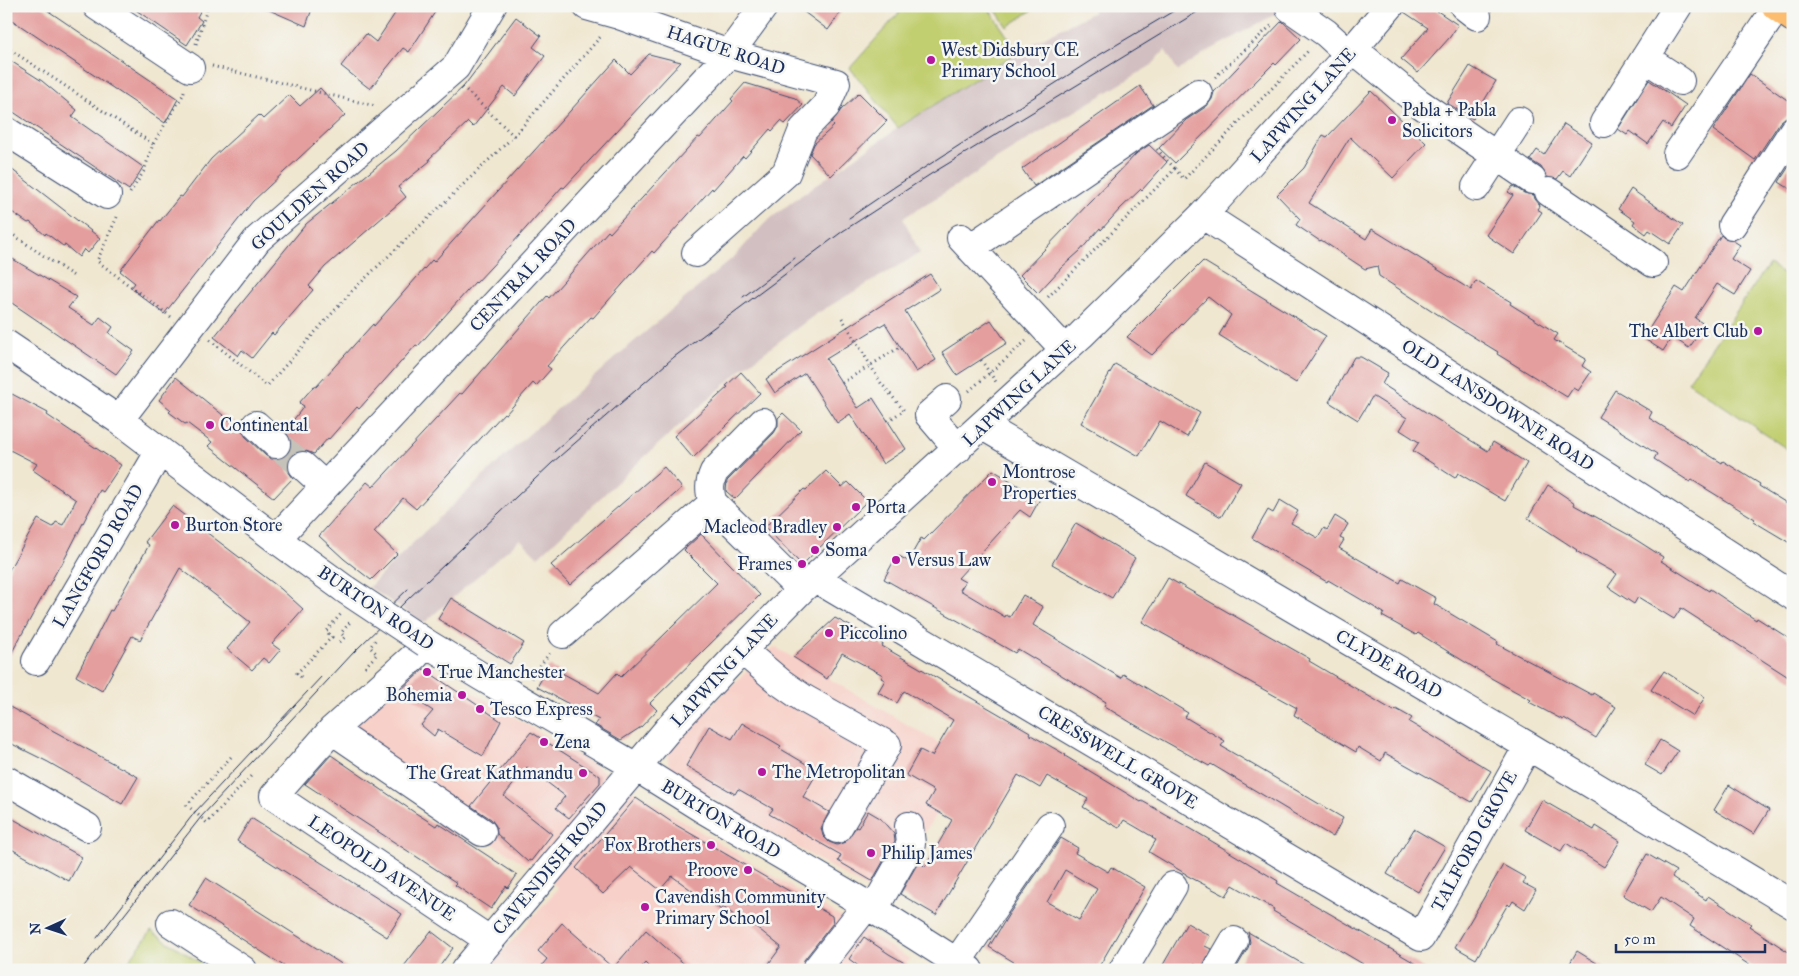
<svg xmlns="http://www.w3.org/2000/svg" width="1799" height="976" font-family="'IM FELL Great Primer',serif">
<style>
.built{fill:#f7d1c9}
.industrial{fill:#d2bfc1}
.green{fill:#c2cf71;stroke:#6e7f68}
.building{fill:#e49e9d;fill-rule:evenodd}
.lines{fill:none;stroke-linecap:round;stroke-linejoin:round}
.minor-tunnel{stroke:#c5c2b9;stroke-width:28;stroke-dasharray:28 14;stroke-linecap:butt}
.minor-casing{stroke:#3b4b6f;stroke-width:30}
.major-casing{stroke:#3b4b6f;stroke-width:30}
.path{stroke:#3b4b6f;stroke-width:3;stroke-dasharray:1 4;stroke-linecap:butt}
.minor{stroke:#fff;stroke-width:28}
.major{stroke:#fcbd6f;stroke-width:28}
.tram{stroke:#1b2f5e;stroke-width:1}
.minor-bridge-casing{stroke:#3b4b6f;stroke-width:30;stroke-linecap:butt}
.minor-bridge{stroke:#fff;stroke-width:28}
.poi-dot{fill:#b5179e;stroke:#f6f6f2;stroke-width:2}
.labels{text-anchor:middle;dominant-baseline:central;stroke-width:5;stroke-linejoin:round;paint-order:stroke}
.street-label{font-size:18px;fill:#1b2f5e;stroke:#f6f6f2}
.poi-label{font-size:18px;fill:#1b2f5e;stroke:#f6f6f2;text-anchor:start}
</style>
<rect width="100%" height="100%" fill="#f6f6f2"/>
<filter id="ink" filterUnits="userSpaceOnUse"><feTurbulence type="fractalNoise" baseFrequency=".02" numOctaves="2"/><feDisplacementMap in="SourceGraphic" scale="10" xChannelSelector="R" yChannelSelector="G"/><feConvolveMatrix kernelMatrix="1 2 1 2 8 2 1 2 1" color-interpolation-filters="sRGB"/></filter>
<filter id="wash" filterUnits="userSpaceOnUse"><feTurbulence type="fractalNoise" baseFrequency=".0096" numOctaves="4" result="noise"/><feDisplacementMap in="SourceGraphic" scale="20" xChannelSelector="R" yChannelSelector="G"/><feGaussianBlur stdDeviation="1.12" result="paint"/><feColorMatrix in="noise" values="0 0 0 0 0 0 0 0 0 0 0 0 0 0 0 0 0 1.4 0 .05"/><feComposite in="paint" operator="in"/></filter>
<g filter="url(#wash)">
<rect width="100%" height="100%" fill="#f0e7d0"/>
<!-- built -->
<path class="built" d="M775,647l193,113 -83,139 -204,-120 -11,-11 -2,-8v-11l6,-8 94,-90z
M422,662l172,103 36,24 280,170 -9,11h-414l71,-82 -28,-26 -3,3 -198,-124z"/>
<!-- industrial -->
<path class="industrial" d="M1091,6h199l-87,48 -25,17 -13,-21 -13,15 -154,93 -23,16 -72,44 17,35 -104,61 -74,55 -110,99 -94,89 -18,-18 -96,84 -55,-36 54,-54 95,-89 98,-87 120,-102 29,-32 28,-22 105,-73 133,-84 63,-32z"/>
<!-- green -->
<path class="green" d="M905,6h82l31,46 -120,76 -48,-60z
M993,6h45l-31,21z
M1769,264l24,16v173l-105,-71z
M151,931l61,39h-90z"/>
<g id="blocks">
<!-- building -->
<path class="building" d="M12,6h29l137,93 -13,24 -159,-107z
M130,6h73l-6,11 5,4 -15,24z
M260,6h53l-7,20z
M400,6h39l-30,46 -6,-4 -33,41 -29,-23 25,-32 10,8z
M796,6h49l-17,24z
M1405,6h25l28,19 -8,12 -32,36 -17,-14 27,-31 -24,-16z
M516,17l25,19 -8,11 12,9 -30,40 -11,-9 -31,40 -5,-5 -39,37 1,2 -32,26 8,10 -81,70 -16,19 4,4 -39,45 -2,-2 -20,25 -10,-8 -4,6 -24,-19 92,-113 90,-73 68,-65z
M1282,21l19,18 -25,26 -2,-2 -99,100 -16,-15 27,-28 21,-14 5,-7 2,-7z
M649,54l32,8 -117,126 -2,-1 -57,65 -29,31 -1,-1 -57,64 -2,-1 -57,64 -2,-2 -28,32 -1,-1 -14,16 -8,-3h-7l-7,4 -4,8v8l5,7 -19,20 -66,-52 4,-4 -25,-19 -2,1 -16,-12 2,-2 -12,-10 17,-23 53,43 1,-1 11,8 4,9 21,20 6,3h8l7,-4 4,-7v-8l-6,-9 19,-25 -5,-3 15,-17 2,1 57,-63 1,2 58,-66 2,2 182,-202 14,14z
M6,58l36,23 35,29 -5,7 71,50 -14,23 -123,-83z
M1470,66l26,15 -23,38 -26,-16z
M1750,74l43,30v12l-7,1 -6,5 -25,38 -42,-30z
M1649,80l37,25 -15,23 -8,-6 -15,22 -18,-13 -3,4 -9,-6z
M745,83l50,15 8,7 -18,19 -4,-3 -9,10 -2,-2 -25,29 -2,-2 -30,34 -1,-2 -58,65 -2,-2 -59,67 -2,-1 -44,49 4,3 -15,17 -3,-3 -27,31 -2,-1 -88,96 -13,-11 -29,34 23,22 -26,26 -27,-21 -25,-23 48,-54 6,5 87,-94 2,1 85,-98 2,2 59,-67 2,2 88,-96 2,1 33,-37 -2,-2z
M1140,86l13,19 -119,81 -12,-17z
M320,88l25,27 -92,86 -89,113 -33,-26 4,-5 -15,-12 39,-51 1,1 20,-25 2,1 29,-38 48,-44 4,4 26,-24 11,11z
M1371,91l55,52 -33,35 -43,-41 -41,66 57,36 6,-10 99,61 5,-9 35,21 -1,2 48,30 -4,6 32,19 -4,7 9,6 -13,19 -5,-3 -6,9 -70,-43 1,-2 -47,-29 -72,-47 -2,-10 -12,3 -44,-29 -1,1 -24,-16 4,-6 -23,-24 27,-27 19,-33 4,2z
M859,93l28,28 -56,55 -21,-22 4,-10 20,-18 -3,-3 10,-13z
M1564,124l28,18 -22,34 -7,-5 -6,8 -10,-2 -6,-10 -11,-7 7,-10 7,5z
M1149,145l18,17 -25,28 -1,-1 -21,20 -19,21 -1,-2 -20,23 -18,16 -24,26 -18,-18 117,-122z
M1793,160v31l-14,-9z
M6,165l94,73 -12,15 -4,-4 -5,8 -14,-12 -2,1 -17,-13 -1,2 -15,-13 -2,1 -22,-15z
M1513,186l11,7 10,2 1,4 5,6 -3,4 5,3 -28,42 -28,-19 27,-40 -5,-3z
M1631,189l52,36 -13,19 -21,-14 -3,4 -13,-10 2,-3 -17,-12z
M1721,235l3,3 8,2 8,5 -9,14 19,12 -15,24 -18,-11 -22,34 10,7 -16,23 -17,-11 -9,14 -20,-13 33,-51 8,5z
M6,255l70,42 -8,11 26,17 6,-8 13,10 -4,6 25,18 -18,23 -110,-75z
M1203,261l123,75 -30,47 -77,-48 12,-20 -23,-18 -56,58 -25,-18z
M930,274l10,15 -35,22 31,49 -20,12 -31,-49 -59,36 32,49 15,-10 33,51 -23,15 -33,-50 -13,9 -32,-50 -30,20 -9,-14z
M991,320l16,23 -50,32 -15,-23z
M1354,357h7l27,16 -6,11 70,45 36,22 5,-9 34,21 -22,38 -47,-28 -3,5 -42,-27 6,-9 -19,-12 7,-12 -33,-21h-2l-14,23 -29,-18z
M1115,364l85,49 -13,24 -27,-16 -21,35 -58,-33z
M741,372l19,21 -67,65 -19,-22 54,-49 -2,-1z
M1615,390l37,22 -3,6 73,45 1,-2 37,23 -1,2 34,21v38l-40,-24 2,-2 -63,-39 -2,2 -36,-23 3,-5 -59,-37z
M12,394l36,19 -1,2 74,50 -18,27 -3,-2 -39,76 -1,-1 -54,98v-88l32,-56 15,8 3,-5 7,3 13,-25 -43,-30 4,-6 -31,-16v-43z
M783,413l18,17 -66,69 -9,-8 1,-10 47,-48 4,-7v-8z
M1205,462l36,21 -20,34 -35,-21z
M664,467l18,21 -112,97 -19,-20z
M993,470l47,29 -10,18 -10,-7 -62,68 7,4 -5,8 45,27 1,-2 4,2 13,-22 20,12 -10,18 88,53 2,-4 65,39 -3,4 40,24 -4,5 122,72 -10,19 -122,-73 -2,2 -79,-44 -26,-16 2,-4 -88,-53 -3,4 -131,-74 13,-24 11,6 13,-23 3,2z
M826,471l16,16 6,-5 19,19 -65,64 -37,-38 39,-38 2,1z
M1548,485l27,18 -1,2 53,29 36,23 -2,4 48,30 1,-2 46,31 1,-2 36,23v39l-112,-72 -7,11 -36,-22 -4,7 -26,-17 9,-13 -41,-23 1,-1 -49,-32z
M1280,500l18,11 -7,12 27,15 6,-10 3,2 8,-14 13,8 -8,14 4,2 -5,8 61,35 2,-4 34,19 -2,6 64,38 -1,2 95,51 1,-2 23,14 -20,31 -32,-20 -1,2 -34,-18 2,-2 -40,-22 -73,-45 -2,2 -34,-19 2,-3 -56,-33 -1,2 -75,-44 16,-28 5,3z
M172,506l109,83 22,20 -31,35 8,6 -11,13 -6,-5 -11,12 -25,-21 23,-27 -70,-54 -40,72 -8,-4 -30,55 -26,-15 34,-66 2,1 37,-66 -4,-3z
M1076,523l59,35 -23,40 -60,-34z
M701,534l59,61 -110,108 7,7 -16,17 -20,13 -26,-15 4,-5 -62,-33 12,-21 50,27 18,-20 4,4 96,-94 -33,-33z
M1168,578l142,81 -1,2 85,50 2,-2 16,9 -3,4 82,49 -19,31 -87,-49 -4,8 -23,-14 -2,5 -62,-37 3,-7 -155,-86z
M451,598l73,45 -14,21 -72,-45z
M835,618l48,26 -1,2 148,86 -1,2 37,21 -1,1 76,46 1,-1 51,29 85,51 -1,2 150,87h-67l3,-6 -90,-53 1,-2 -41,-24 -7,11 -40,-21v-1l-37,-22 7,-12 -4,-2 1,-1 -29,-17 -5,8 -22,-12 -14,-9 5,-8 -41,-23 -7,12 -22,-13 -82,140 -36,-21 19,-33 6,6 27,-47 -26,-15 8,-14 -28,-16 14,-25 12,6 21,-36 -49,-29 -7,12 -19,-11 7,-12 -4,-2 2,-3 -41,-22 -15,26 -34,-22z
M424,669l77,52 -18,35 -45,-27 -4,7 -13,-11 12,-14 -32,-21z
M1664,671l41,26 -12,19 -42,-26z
M6,705l132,72 -16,27 -74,-42 -42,-21z
M742,723l39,23 -2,2 39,23 -15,26 26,15 -8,16 2,8 6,6 8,3 8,-3 11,-15 2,1 10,-17 12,7 14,16 1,7 -23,40 -34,-20 3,-6 -72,-41 4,-5 -35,-20 -3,5 -49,-28 23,-40 23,13z
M531,732l69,44v7l-31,35 -13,-10 9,-12 -38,-29 -23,29 48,38 -21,27 -2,-1 -1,2 -31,-28 -1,-8 -5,-7 -20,-13z
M1660,740l18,11 -16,24 -17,-10z
M331,755l83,57 22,14 2,-3 79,52 -9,13 -2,-2 -15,23 -36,-24 2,-2 -152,-99z
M1729,785l40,25 -15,24 -40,-24z
M636,798l40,27 156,91 1,7 -29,37 -3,10h-37l17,-23 -32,-26 -3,3 -23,-17 -2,3 -22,-18 -1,3 -26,-19 -12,14 -29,-23 -28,27 -27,-26z
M1542,800l52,30 2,-4 24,15 -16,26 -38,-24 -5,8 -36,-21z
M6,815l76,42 -13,24 -63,-35z
M251,818l151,96 -15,23 -150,-96z
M1414,829l31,18 -27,45 -31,-18z
M1061,838l17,10 -3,5 33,19 3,-5 34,20 -48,83h-70l-38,-23 20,-33zM1065,870l32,19 -18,31 -32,-18z
M1647,854l29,17 -4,6 34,23 2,-4 43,28 -2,2 44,29v15h-36l-67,-44 4,-7 -33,-22 -10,15 -28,-17z
M1503,865l23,13 -3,5 13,7 -11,19 -12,-8 -3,5 -2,-2 -32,55 -21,-12z
M206,878l145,92h-61l-101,-65z
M562,923l51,45 33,-38 45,40h-39l-7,-7 -6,7h-101l9,-11 -9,-8z
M1187,923l23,13 -5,10 6,3 -9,19 -8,-4 -3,6h-31z
M431,931l22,17 -16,22h-36z
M1248,932l65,38h-78l13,-22 2,-6z
M864,937l25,17 28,16h-53l-15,-11z
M1577,951l31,19h-42z"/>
</g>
</g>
<g filter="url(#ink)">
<use href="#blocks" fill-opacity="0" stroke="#3b4b6f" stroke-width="1"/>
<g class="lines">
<!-- minor-tunnel -->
<path class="minor-tunnel" d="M276,444l27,22"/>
<defs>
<path id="minor" d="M97,6l93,62
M587,6l32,9 110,39 107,29 -10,23 -23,24 -17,43 -90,80
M1464,6l13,10
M1290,8l36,25 23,21
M1353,49l66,54 113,77
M1645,58l35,23
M1604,123l74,-117
M6,131l101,64
M1677,154l101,-148
M1476,187l43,-66
M1549,192l104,71
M1203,215l590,381
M1732,225l61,-94
M961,238l104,112
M970,248l228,-155
M6,344l113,76 157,119 70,51
M947,399l-18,16 29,34
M119,420l138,-180 199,-173 36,-61
M763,422l-49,50c-5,11 -5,19 -1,31l88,87
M256,425l20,19
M983,426l545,320 265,159
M303,466l22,20
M276,539l453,-485 35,-48
M815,578l606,359 107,-191
M563,634l150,-131
M742,650l38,32 23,16 84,47 -50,84
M36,661l124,-210
M332,730l83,-74 11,-13 56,34 154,90 67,42 164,96 102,65
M6,780l81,47
M482,832l-150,-102 -58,66 215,144
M874,909l37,-65 -2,-18
M171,923l72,47
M957,962l93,-136
M465,970l205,-243 72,-77 59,-60 280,-255 122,-120 146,-161 41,-48
M816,970l51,-65
M1123,970l50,-84
M1217,970l17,-29"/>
<path id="major" d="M1776,6l17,12"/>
</defs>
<!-- minor casing -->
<use href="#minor" class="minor-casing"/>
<!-- major casing -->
<use href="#major" class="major-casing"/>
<!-- path -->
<path class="path" d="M196,44l12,-38
M6,47l147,97
M212,66l163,40
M1215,77l58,-53
M514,136l88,-101
M1157,149l18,20
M130,193l14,-22 9,-27 30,-49 2,-7
M117,217l-20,44 74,56
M6,230l69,47
M1048,297l127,-128 9,10 125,-129
M842,318l39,65 25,30
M210,340l57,46 85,-95 162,-155 -49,-47
M981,360l15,22
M842,383l58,-36
M969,391l57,-50
M888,421l16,-11
M340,642l5,-5 -4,-4 10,-12
M365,667l12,-13 -7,-7 7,-9
M301,677l-4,-4 35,-36 -6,-6 15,-17
M531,678l20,-27
M231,757l-44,48 20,18 44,-47"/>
<!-- minor -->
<use href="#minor" class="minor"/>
<!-- major -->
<use href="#major" class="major"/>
<!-- tram -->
<path class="tram" d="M849,218l47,-32 205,-132 81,-48
M743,297l52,-39
M554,452l56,-49
M381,615l27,-26
M97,938l98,-126 127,-136
M81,970l120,-153 153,-165 55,-54 143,-135 122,-106 169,-126 88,-57 276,-168"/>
<defs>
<path id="minor-bridge" d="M346,590l80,53"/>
</defs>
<!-- minor-bridge casing -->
<use href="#minor-bridge" class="minor-bridge-casing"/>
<!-- minor-bridge -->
<use href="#minor-bridge" class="minor-bridge"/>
</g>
</g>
<!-- markers -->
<g class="poi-dot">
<circle cx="931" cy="60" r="5"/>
<circle cx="1392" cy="120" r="5"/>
<circle cx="1758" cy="331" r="5"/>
<circle cx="210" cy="425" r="5"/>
<circle cx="992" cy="482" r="5"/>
<circle cx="856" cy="507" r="5"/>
<circle cx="175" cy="525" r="5"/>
<circle cx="837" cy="527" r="5"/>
<circle cx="815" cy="550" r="5"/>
<circle cx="896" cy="560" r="5"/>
<circle cx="802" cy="564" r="5"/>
<circle cx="829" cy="633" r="5"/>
<circle cx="427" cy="672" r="5"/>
<circle cx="462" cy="695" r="5"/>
<circle cx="480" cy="709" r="5"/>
<circle cx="544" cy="742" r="5"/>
<circle cx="762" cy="772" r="5"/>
<circle cx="583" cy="773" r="5"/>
<circle cx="711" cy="845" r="5"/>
<circle cx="871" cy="853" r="5"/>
<circle cx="748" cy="870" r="5"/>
<circle cx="645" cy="907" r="5"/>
</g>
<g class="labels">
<!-- street labels -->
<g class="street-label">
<text transform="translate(726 50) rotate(18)">HAGUE ROAD</text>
<text transform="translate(1303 105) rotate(-48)">LAPWING LANE</text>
<text transform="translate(310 196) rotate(-42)">GOULDEN ROAD</text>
<text transform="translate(523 275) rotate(-47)">CENTRAL ROAD</text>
<text transform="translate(1019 393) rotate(-43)">LAPWING LANE</text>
<text transform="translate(1498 405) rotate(33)">OLD LANSDOWNE ROAD</text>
<text transform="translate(98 556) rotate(-60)">LANGFORD ROAD</text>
<text transform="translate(376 608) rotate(34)">BURTON ROAD</text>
<text transform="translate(1389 664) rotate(30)">CLYDE ROAD</text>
<text transform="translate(724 670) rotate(-47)">LAPWING LANE</text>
<text transform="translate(1118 757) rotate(31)">CRESSWELL GROVE</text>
<text transform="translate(721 819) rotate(31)">BURTON ROAD</text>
<text transform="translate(1474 841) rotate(-61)">TALFORD GROVE</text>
<text transform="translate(382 868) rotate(34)">LEOPOLD AVENUE</text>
<text transform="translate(550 868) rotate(-50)">CAVENDISH ROAD</text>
</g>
<!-- poi labels -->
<g class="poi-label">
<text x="941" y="50">West Didsbury CE<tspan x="941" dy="21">Primary School</tspan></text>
<text x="1402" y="110">Pabla + Pabla<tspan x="1402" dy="21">Solicitors</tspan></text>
<text x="1748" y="331" text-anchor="end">The Albert Club</text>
<text x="220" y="425">Continental</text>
<text x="1002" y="472">Montrose<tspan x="1002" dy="21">Properties</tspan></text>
<text x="866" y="507">Porta</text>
<text x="185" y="525">Burton Store</text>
<text x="827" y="527" text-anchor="end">Macleod Bradley</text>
<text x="825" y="550">Soma</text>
<text x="906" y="560">Versus Law</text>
<text x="792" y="564" text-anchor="end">Frames</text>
<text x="839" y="633">Piccolino</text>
<text x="437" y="672">True Manchester</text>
<text x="452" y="695" text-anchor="end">Bohemia</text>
<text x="490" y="709">Tesco Express</text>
<text x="554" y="742">Zena</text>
<text x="772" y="772">The Metropolitan</text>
<text x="573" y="773" text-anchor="end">The Great Kathmandu</text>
<text x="701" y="845" text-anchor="end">Fox Brothers</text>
<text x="881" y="853">Philip James</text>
<text x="738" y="870" text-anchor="end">Proove</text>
<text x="655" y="897">Cavendish Community<tspan x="655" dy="21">Primary School</tspan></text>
</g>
</g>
<!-- margin -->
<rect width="1799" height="976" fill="none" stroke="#f6f6f2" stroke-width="25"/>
<!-- north arrow -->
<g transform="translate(48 928) rotate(267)" stroke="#f6f6f2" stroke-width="4" paint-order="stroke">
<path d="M0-4L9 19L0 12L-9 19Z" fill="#1b2f5e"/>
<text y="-8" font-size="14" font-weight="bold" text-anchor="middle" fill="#1b2f5e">N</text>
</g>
<!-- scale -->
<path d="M1616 944v8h149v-8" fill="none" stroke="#1b2f5e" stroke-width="2.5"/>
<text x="1624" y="944" font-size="15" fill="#1b2f5e" stroke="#f6f6f2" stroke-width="4" paint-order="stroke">50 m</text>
</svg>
